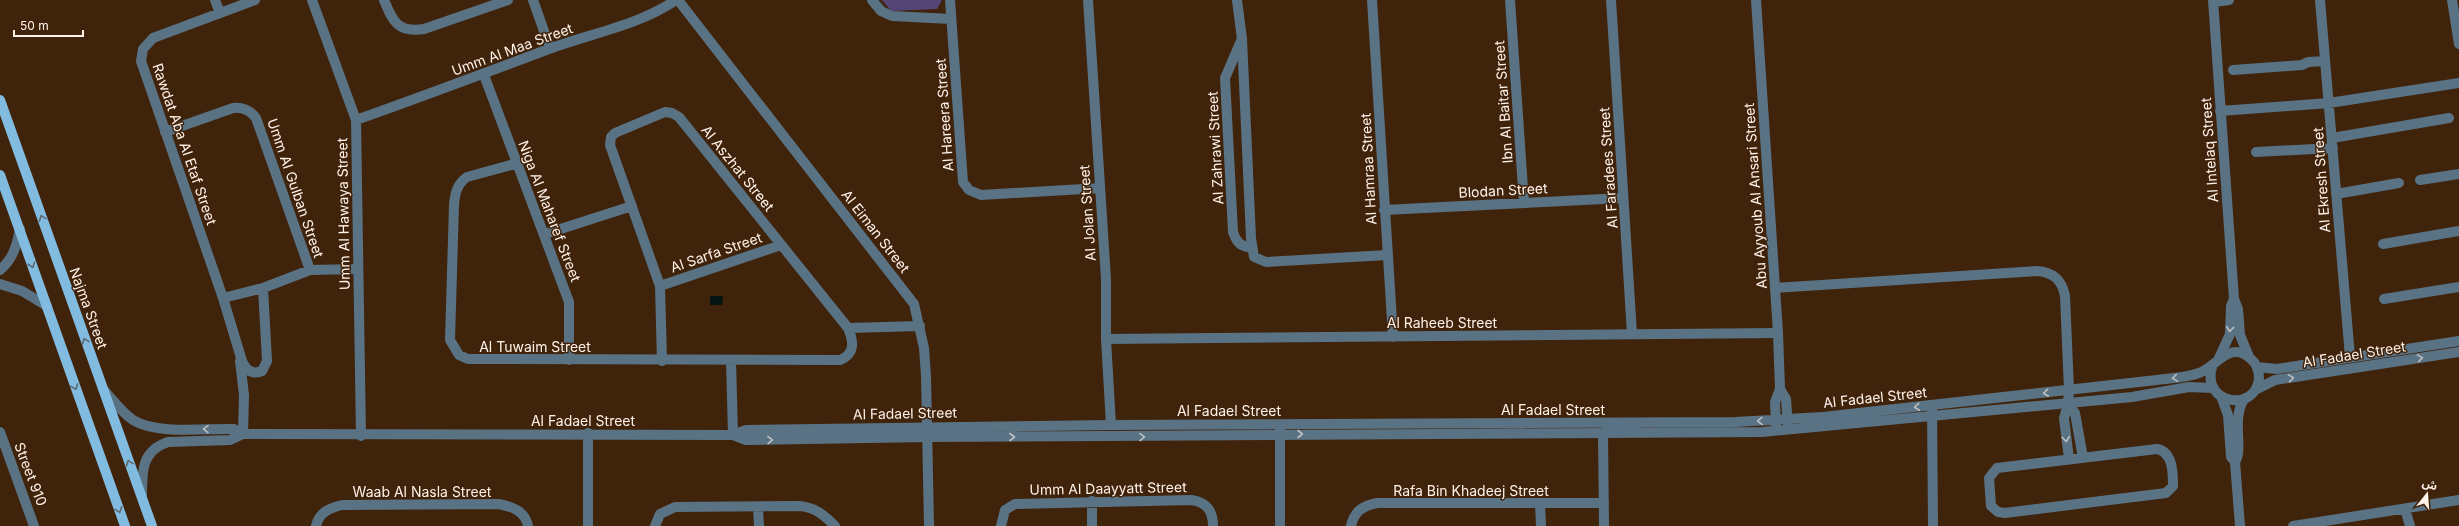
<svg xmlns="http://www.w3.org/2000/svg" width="2459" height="526" font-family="Inter,'Noto Sans Arabic',sans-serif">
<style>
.green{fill:#554576}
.water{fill:#071512}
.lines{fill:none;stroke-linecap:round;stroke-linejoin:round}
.minor{stroke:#597385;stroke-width:10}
.tertiary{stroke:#597385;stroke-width:10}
.primary{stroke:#82bbe0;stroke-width:10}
.oneway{stroke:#5e676b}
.oneway2{stroke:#bdbfc1}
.labels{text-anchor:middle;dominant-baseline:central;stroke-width:3;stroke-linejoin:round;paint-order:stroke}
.street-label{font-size:14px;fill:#fff2e9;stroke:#40230b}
</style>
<rect width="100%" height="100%" fill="#40230b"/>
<!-- green -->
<path class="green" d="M882,0h60l-5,9 -46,2z"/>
<!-- water -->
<path class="water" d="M710,296h13l-1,9h-12z"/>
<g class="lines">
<!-- minor -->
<path class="minor" d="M215,0l5,13
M255,0l-102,38 -10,11 -2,12 82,237 19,63c4,9 10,14 20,10l5,-10 -4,-73
M312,0l44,120 5,316
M384,0c9,22 14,33 40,29l84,-29
M533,0l17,48
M678,0l236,304 10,44 2,28 3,150
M872,0l9,11 11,5 59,3
M950,0l13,182 6,8 12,5 119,-7
M1088,0l18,279v60l5,86
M1237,0l5,39 9,199 3,19 12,5 121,-7
M1372,0l21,337
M1510,0l14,203
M1611,0l21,334
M2213,0l21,299 4,10 2,26 9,22
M2320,0l30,357
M2452,0l7,44
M2214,2l15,-2
M1241,41l-16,37 8,154c4,11 7,14 19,16
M2233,70l69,-5 6,-3 17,-1
M484,75l85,227v58
M2220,111l109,-8 130,-20
M356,120c65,-23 129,-47 193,-71 43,-16 88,-23 127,-49
M165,132l68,-24c10,-1 17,2 23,10l54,152
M2332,138l117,-20
M2256,152l77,-4
M518,163l-51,14c-10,7 -12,16 -13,28l-4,135 9,15 9,4 372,1c15,-6 14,-18 8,-32l-169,-211 -7,-4 -7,-1 -50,21 -4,4 -1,8 50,141 2,75
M2420,180l39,-6
M2336,194l63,-11
M1384,210l239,-12
M545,234l87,-28
M2383,244l76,-13
M0,270c13,-11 17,-25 20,-41
M0,284l22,7 25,15
M660,286l121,-41
M1775,288l262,-17c16,1 25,9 28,25l4,94 -1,14 -4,14 5,41
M223,298l40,-10 47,-18 48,-1
M2384,299l75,-12
M848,328l72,-2
M1106,339l672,-6
M2219,358l11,-24 1,-28 3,-7
M240,361l4,34 -1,39
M731,361l2,74
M2221,396l7,19 3,42 4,5
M2068,404l7,9 8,45
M1932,405l1,121
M1280,426v100
M0,432l34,94
M588,433v93
M2157,449c16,3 16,24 16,37l-7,7 -161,20 -7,-1 -7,-6 -2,-28 8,-10z
M1092,501v25
M1540,504l1,22
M758,508l1,18
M2405,509l5,17
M316,526c3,-14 14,-18 26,-21l157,-1c14,3 26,7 29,22
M655,526l5,-12 15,-7 124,-1c16,1 25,9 36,20
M1001,526l4,-16 10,-6 176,-4c15,2 22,10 22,26
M1351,526c3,-15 12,-20 26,-23h227
M1604,526l-1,-92 6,-6 27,-1
M2240,526l-5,-64c9,-13 -4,-42 9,-63
M2293,526l166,-26"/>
<!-- tertiary -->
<path class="tertiary" d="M1756,0l22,333 2,56 -5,13 1,24
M2257,367l20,2 182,-28
M103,389c10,11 18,23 30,31 24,15 73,8 101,9l9,5 490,1 13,-5 365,-5 624,-3 88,-5 334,-37c13,-2 29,-2 42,-7 17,-6 32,-34 52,-14 6,5 8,12 8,20 -4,34 -58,25 -47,-12
M1780,389l6,10 2,27
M2255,390l20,-10 184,-28
M733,435l13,5 182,-3 834,-5 370,-35 57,-10 24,1
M142,496c0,-24 -1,-45 26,-54l62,-2 13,-6"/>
<!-- primary -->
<path class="primary" d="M0,100l152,426
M0,175l125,351"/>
</g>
<!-- one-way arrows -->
<defs><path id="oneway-chevron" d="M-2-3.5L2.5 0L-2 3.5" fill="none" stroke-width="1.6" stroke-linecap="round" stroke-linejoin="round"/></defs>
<g class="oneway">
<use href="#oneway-chevron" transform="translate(42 218) rotate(-110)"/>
<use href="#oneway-chevron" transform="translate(32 265) rotate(71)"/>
<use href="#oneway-chevron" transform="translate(85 341) rotate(-110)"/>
<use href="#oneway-chevron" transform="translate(75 387) rotate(70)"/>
<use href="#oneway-chevron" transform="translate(129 463) rotate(-110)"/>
<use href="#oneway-chevron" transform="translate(119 510) rotate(70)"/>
</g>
<g class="oneway2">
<use href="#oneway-chevron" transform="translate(2230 329) rotate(95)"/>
<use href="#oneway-chevron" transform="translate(2420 358) rotate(-9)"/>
<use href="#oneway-chevron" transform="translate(2175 378) rotate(171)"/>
<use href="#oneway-chevron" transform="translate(2291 378) rotate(-9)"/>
<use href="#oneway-chevron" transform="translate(2046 393) rotate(174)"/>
<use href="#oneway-chevron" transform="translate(1917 407) rotate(174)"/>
<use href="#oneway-chevron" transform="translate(1760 421) rotate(178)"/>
<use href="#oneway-chevron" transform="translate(206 429) rotate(-179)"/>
<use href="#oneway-chevron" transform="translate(1300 434)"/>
<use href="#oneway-chevron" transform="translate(1012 437)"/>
<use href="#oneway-chevron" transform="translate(1142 437) rotate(-1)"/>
<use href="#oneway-chevron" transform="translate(2066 439) rotate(83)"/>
<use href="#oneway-chevron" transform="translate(770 440) rotate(-1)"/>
</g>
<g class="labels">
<!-- street labels -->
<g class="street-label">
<text transform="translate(512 49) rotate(-20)">Umm Al Maa Street</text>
<text transform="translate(1503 102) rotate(-94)">Ibn Al Baitar Street</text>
<text transform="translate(944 115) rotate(-94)">Al Hareera Street</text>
<text transform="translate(185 144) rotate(71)">Rawdat Aba Al Etaf Street</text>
<text transform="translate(1215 148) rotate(-93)">Al Zahrawi Street</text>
<text transform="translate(2209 150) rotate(-94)">Al Intelaq Street</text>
<text transform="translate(738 168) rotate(51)">Al Aszhat Street</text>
<text transform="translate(1608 168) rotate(-94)">Al Faradees Street</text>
<text transform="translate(1368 169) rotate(-93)">Al Hamraa Street</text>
<text transform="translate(2321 180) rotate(-94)">Al Ekresh Street</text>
<text transform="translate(296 188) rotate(71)">Umm Al Gulban Street</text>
<text transform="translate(1503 190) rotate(-3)">Blodan Street</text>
<text transform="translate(1755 196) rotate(-94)">Abu Ayyoub Al Ansari Street</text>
<text transform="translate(550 211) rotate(69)">Niga Al Maharef Street</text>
<text transform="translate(1087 213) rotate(-94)">Al Jolan Street</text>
<text transform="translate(343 214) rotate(-91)">Umm Al Hawaya Street</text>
<text transform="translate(876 231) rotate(52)">Al Eiman Street</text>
<text transform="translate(716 252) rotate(-19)">Al Sarfa Street</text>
<text transform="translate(89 308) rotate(70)">Najma Street</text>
<text x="1442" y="322">Al Raheeb Street</text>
<text x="535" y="346">Al Tuwaim Street</text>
<text transform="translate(2354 354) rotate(-9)">Al Fadael Street</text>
<text transform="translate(1875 397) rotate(-6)">Al Fadael Street</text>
<text x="1553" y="409">Al Fadael Street</text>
<text x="1229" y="410">Al Fadael Street</text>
<text transform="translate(905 413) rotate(-1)">Al Fadael Street</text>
<text x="583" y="420">Al Fadael Street</text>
<text transform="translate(31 474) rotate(69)">Street 910</text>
<text transform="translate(1108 488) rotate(-1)">Umm Al Daayyatt Street</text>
<text x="1471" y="490">Rafa Bin Khadeej Street</text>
<text x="422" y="491">Waab Al Nasla Street</text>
</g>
</g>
<!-- north arrow -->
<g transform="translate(2427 494) rotate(17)" stroke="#40230b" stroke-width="3" paint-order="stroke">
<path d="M0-3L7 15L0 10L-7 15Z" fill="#fff2e9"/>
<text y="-6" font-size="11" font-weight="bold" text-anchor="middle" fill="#fff2e9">ش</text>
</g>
<!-- scale -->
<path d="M14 30v6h69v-6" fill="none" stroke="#fff2e9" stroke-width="2"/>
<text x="20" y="30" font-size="12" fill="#fff2e9" stroke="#40230b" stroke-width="3" paint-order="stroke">50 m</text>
</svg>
